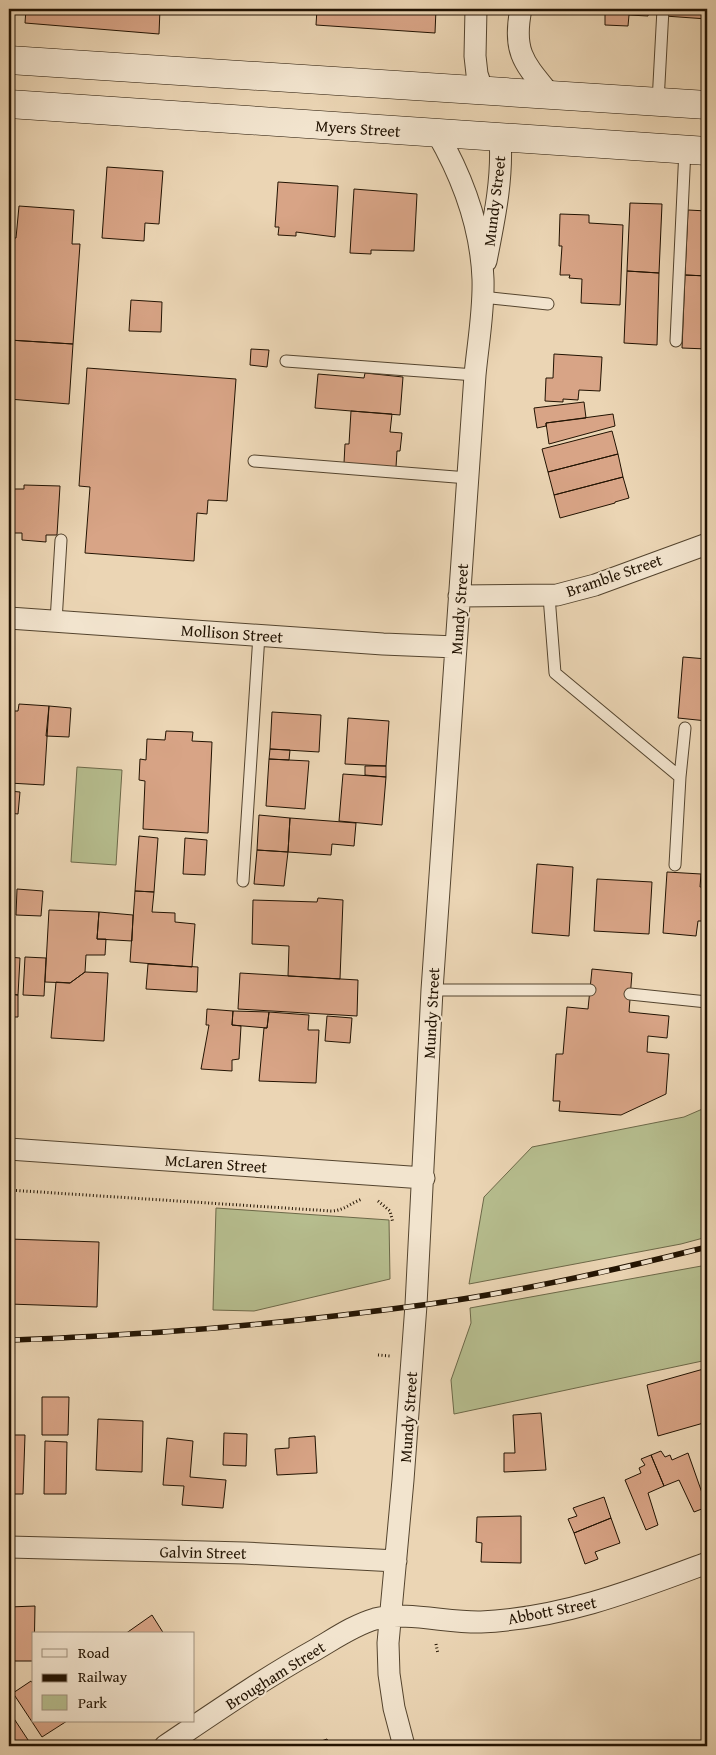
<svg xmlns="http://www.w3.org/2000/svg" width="716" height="1755" font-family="'Gentium Book Plus',serif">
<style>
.green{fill:#b6bd8e;stroke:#6c6848}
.building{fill:#d8a486;stroke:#221302}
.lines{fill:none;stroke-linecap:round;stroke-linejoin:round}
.service-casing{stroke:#54442e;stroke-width:13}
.minor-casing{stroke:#54442e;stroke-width:23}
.secondary-casing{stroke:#221302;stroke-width:29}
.path{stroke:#221302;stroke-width:3;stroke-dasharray:1 2.5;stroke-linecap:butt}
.service{stroke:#f2e4ce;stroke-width:11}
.minor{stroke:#f2e4ce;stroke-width:21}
.secondary{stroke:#f2e4ce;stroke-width:28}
.rail-casing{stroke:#221302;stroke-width:5.5}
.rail{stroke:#f2e4ce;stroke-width:4;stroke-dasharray:11;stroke-linecap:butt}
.labels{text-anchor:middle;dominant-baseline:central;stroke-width:4;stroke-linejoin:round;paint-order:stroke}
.street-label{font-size:16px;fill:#221302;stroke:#f2e4ce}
</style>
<rect width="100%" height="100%" fill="#ebd5b4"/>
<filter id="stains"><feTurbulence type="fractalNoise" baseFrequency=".004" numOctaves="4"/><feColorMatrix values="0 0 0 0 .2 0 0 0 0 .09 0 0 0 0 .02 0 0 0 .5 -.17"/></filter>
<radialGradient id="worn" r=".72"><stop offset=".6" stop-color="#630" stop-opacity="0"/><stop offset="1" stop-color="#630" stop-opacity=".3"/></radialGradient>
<!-- green -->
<path class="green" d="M77,767l45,3 -6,95 -45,-3z
M707,1107v130l-26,7 -212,40 15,-87 48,-50 152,-30z
M216,1208l173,12 1,59 -136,32 -41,-1z
M707,1265v95l-253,54 -3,-34 20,-57 -1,-15z"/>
<!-- building -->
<path class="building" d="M26,9h134l-1,25 -134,-11z
M317,9h119l-1,24 -119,-8z
M587,9h62l-1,7 -19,-1 -1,11 -23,-1v-12l-18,-2z
M665,9h42v10l-42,-3z
M107,167l56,4 -4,53 -14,-1 -1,18 -42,-3z
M278,182l60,4 -3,51 -39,-5v4l-18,-1 1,-8h-4z
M354,189l63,5 -3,57 -43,-1v4l-21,-1z
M630,203l32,1 -3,69 -32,-2z
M19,206l55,4 -2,34h8l-7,100 -64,-4v-102h7z
M688,210l19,1v65l-22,-1z
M560,214l29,1v8l34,2 -3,80 -39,-2 1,-24 -13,-1 1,-3h-10l2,-29h-3z
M627,271l32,2 -2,72 -33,-2z
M685,275l22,1v73l-25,-1z
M131,300l31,2 -1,30 -32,-1z
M9,340l64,4 -4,60 -60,-5z
M251,349l18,1 -2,17 -17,-2z
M554,354l48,3 -2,34 -21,-1 -1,10 -15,-1v3l-18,-1 1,-23h7z
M87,368l149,11 -9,122 -19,-1 -1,14 -10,-1 -3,48 -109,-8 5,-66 -11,-1z
M365,373l38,4 -3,38 -85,-7 3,-34 46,4z
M584,402l2,16 -40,5v3l-9,2 -3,-20z
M351,411l41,3 -2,18 12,1 -2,18h-3l-1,16 -52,-4 1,-19h4z
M613,414l2,12 -66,18 -3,-21z
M612,431l6,23 -70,18 -6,-23z
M618,454l5,23 -69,18 -6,-23z
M623,477l6,21 -14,4v1l-55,15 -6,-23z
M24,485l36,1 -3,49h-11v7l-24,-2v-7h-11l2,-44h11z
M683,657l24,2v62l-29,-3z
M19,704l30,2 -5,79 -35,-2v-72h9z
M49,706l22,2 -2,29 -23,-1z
M272,712l49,3 -2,37 -49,-3z
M348,718l41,3 -3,45 -41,-2z
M166,731l27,1 -1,9 20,1 -4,91 -65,-4 2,-48 -6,-1 1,-21 6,1 1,-21 18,1z
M270,749l20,1 -1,10 -20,-1z
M269,759l40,2 -4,48 -39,-3z
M365,766h21v11l-21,-2z
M343,774l43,3 -4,48 -43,-4z
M9,791l11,1 -2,22 -9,-1z
M259,815l31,3 -2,34 -31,-2z
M290,818l66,5 -2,23 -22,-2 -1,11 -43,-3z
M139,836l19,2 -4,54 -19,-1z
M185,838l22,2 -2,35 -22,-1z
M257,850l31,2 -4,34 -30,-2z
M537,864l36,3 -4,69 -37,-3z
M667,872l34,2 -1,13h7v34h-9l-2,15 -33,-3z
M597,879l55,3 -3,52 -55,-3z
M17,889l26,2 -2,25 -25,-1z
M135,891l19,1 -2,20 23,1v9l20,2 -3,43 -62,-5z
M318,898l25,2 -3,79 -52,-3 1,-30 -37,-2 1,-44 64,2z
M49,910l50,2 -2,27h9l-1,16h-19l-1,17 -15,11 -25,-1z
M99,912l34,3 -1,26 -35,-2z
M9,957l11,1 -2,37 -9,-1z
M25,957l21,1 -2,38 -21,-1z
M148,964l50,3 -1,25 -51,-3z
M592,969l40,4 -3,39 40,4 -2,22 -19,-2 -1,16 22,2 -3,40 -45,21 -62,-4 1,-10h-7l3,-47h7l4,-47 21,2z
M85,972l23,1 -4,68 -53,-3 5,-56 14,1z
M240,973l118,7 -1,36 -119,-7z
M9,994l9,1v22h-9z
M207,1009l26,2 -1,14 9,1 -2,33 -7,1v11l-31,-2 8,-44h-3z
M233,1011l36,1 -2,16 -35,-3z
M269,1012l40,3 -1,15h11l-3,53 -57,-2 5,-53h3z
M327,1016l25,2 -2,25 -25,-2z
M9,1239l90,3 -2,65 -88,-3z
M707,1368v54l-49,14 -11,-51z
M42,1397h27l-1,38h-26z
M541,1413l5,57 -42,2v-19h11l-2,-38z
M98,1419l45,2 -1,51 -46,-2z
M224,1433l23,1 -1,32 -23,-1z
M9,1435h16l-2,59h-14z
M315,1436l2,37 -40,2 -2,-26 14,-1v-10z
M167,1438l26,3 -3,36 36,3 -3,28 -41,-3 2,-19 -21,-1z
M45,1441l22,1 -1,52h-22z
M661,1451l4,6 5,-2 2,5 16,-7 19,54 -13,5 -15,-32 -15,6 -13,-31z
M651,1455l13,31 -16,7 10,32 -12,5 -21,-50 16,-7 -2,-5 6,-3 -4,-6z
M604,1497l7,21 -37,15 -6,-14 9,-3 -4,-8z
M521,1516v47l-40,-1 1,-19 -6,-1 1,-25z
M611,1518l9,25 -25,9 3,7 -13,5 -11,-31z
M35,1606l-1,55h-25v-54z
M152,1615l12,19h-39z
M31,1681l3,4v36h33l-25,16 -29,-44z
M9,1711l23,35h-23z
M327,1739l3,7h-23z"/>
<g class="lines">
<defs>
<path id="service" d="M658,102l5,-93
M482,297l66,7
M676,341l9,-192
M286,361l189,14
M254,461l214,17
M549,596l6,77 125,104
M56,621l5,-81
M675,865l5,-88 5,-49
M243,881l16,-246
M432,990h158
M630,994l77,8"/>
<path id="minor" d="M476,9l-1,47 2,18 6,18
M521,9c-9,44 4,55 30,87
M486,261c8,-41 17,-82 14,-124
M459,596l98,-1 38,-10 112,-41
M9,618l374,26 73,3
M9,1149l415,29
M9,1547l235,6 152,8
M165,1746c49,-33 98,-67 150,-96 19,-11 39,-25 60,-31 31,-8 73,4 106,3 82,-4 151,-31 226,-59
M404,1746l-10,-38 -5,-34 -1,-31 15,-163 13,-175 16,-315 43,-615c3,-32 9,-64 8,-96 -2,-52 -20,-101 -46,-146"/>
<path id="secondary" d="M9,60l698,45
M9,104l698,47"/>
</defs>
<!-- service casing -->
<use href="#service" class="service-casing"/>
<!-- minor casing -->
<use href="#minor" class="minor-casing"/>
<!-- secondary casing -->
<use href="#secondary" class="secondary-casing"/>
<!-- path -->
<path class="path" d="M9,1190l322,21c12,0 20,-8 31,-12
M378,1201l12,10 3,12
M378,1355l12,1
M436,1644l2,10"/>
<!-- service -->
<use href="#service" class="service"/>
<!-- minor -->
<use href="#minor" class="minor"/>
<!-- secondary -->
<use href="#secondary" class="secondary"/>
<defs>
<path id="rail" d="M9,1340c51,-1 103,-5 154,-8 90,-6 178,-16 267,-28 93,-13 186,-34 277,-57"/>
</defs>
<!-- rail casing -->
<use href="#rail" class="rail-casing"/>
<!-- rail -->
<use href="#rail" class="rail"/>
</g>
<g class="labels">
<!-- street labels -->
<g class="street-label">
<text transform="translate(358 128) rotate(4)">Myers Street</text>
<text transform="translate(494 201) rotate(-83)">Mundy Street</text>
<text transform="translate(614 575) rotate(-19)">Bramble Street</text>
<text transform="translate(459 609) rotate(-86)">Mundy Street</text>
<text transform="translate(232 633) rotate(4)">Mollison Street</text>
<text transform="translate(431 1013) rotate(-87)">Mundy Street</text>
<text transform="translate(216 1163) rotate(4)">McLaren Street</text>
<text transform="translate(408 1417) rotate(-86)">Mundy Street</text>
<text transform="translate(203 1552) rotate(1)">Galvin Street</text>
<text transform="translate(552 1610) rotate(-11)">Abbott Street</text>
<text transform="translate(275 1675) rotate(-32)">Brougham Street</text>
</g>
</g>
<!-- margin -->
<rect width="716" height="1755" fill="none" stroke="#ebd5b4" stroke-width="30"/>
<rect x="10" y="10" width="696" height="1735" fill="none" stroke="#221302" stroke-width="2.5"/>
<rect x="15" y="15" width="686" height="1725" fill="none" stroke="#221302"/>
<!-- legend -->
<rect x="32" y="1632" width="162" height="90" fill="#f2e4ce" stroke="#9f907c"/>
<rect x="42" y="1649" width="25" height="8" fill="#f2e4ce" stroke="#9f907c"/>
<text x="78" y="1658" font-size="15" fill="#221302">Road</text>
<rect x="42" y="1674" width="25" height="8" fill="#221302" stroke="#9f907c"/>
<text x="78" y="1682" font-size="15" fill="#221302">Railway</text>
<rect x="42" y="1695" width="25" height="15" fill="#b6bd8e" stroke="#9f907c"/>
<text x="78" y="1708" font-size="15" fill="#221302">Park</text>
<rect width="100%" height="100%" filter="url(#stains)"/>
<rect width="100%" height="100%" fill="url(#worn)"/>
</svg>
